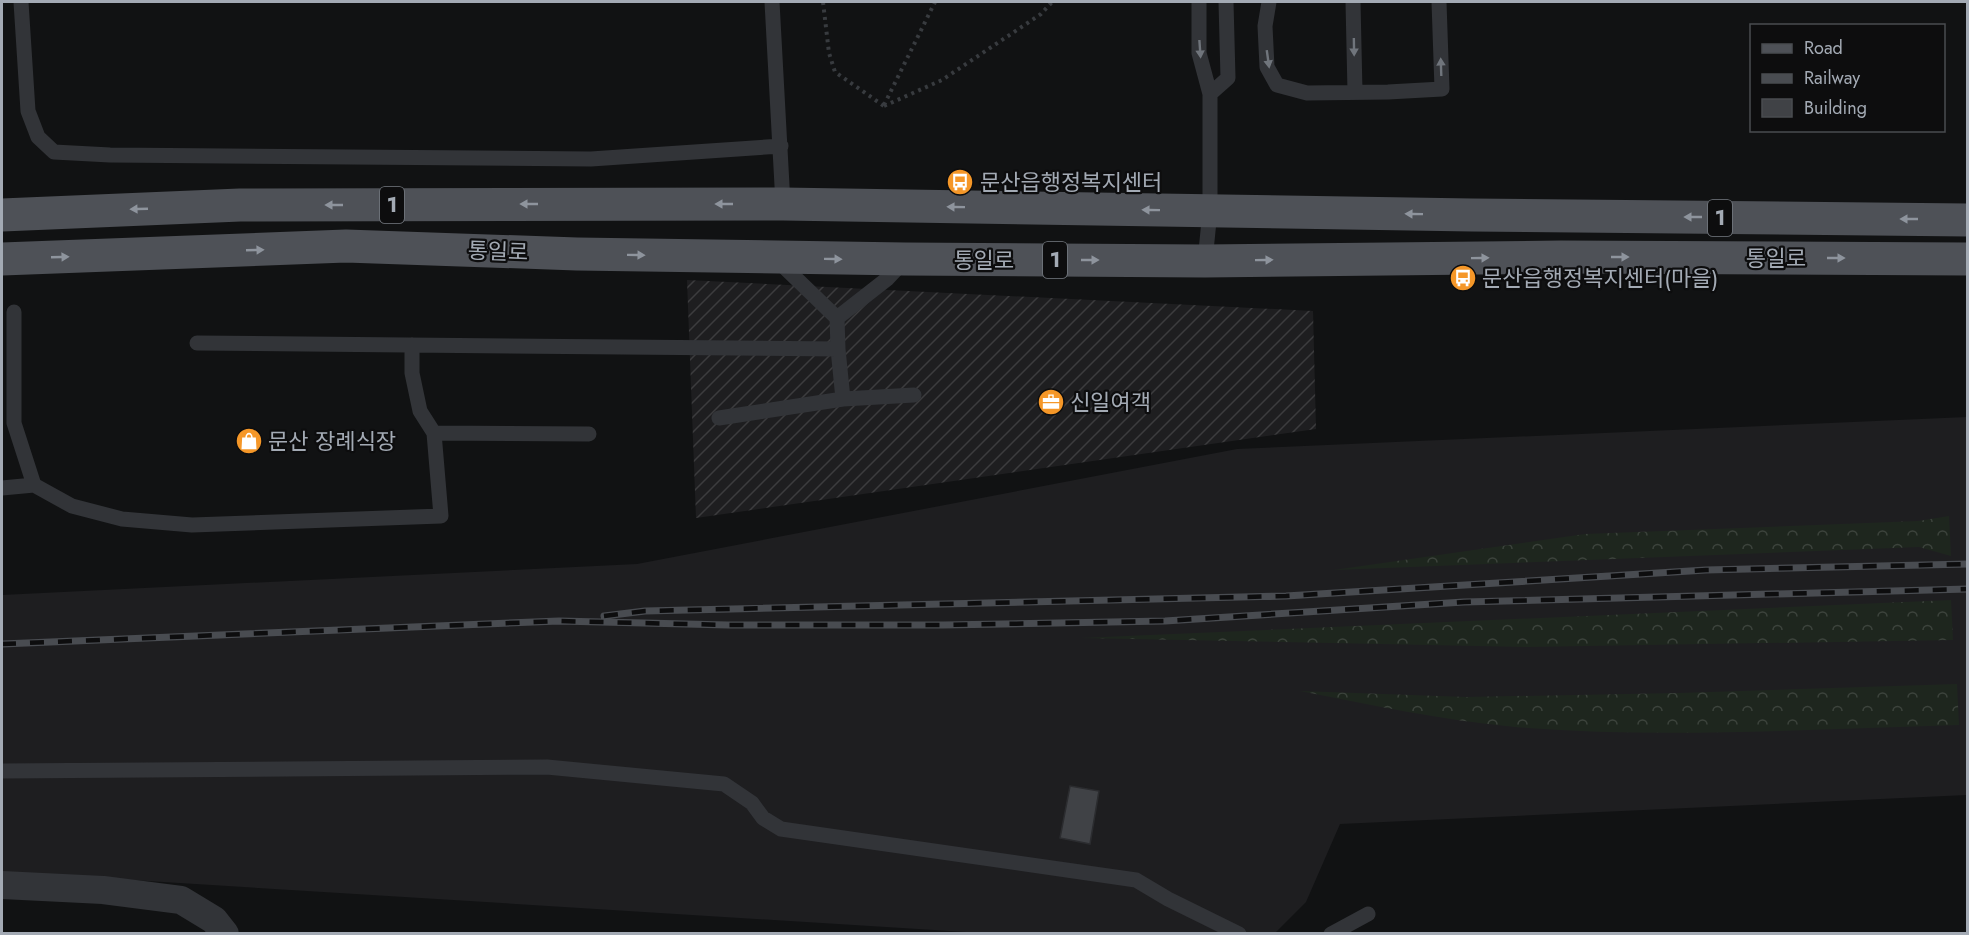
<svg xmlns="http://www.w3.org/2000/svg" width="1969" height="935" font-family="Jost,'Noto Sans KR',sans-serif">
<style>
.built{fill:#1e1e20}
.industrial{fill:url(#industrial-furrows)}
.forest{fill:url(#forest-crowns)}
.building{fill:#404246;stroke:#2b2c2f;stroke-width:1.5}
.lines{fill:none;stroke-linecap:round;stroke-linejoin:round}
.path{stroke:#383b3f;stroke-width:4;stroke-dasharray:3 4.5;stroke-linecap:butt}
.lane{stroke:#323438;stroke-width:15}
.street{stroke:#323438;stroke-width:28}
.primary{stroke:#4e5157;stroke-width:33}
.rail-casing{stroke:#494c51;stroke-width:7}
.rail{stroke:#0d0d0e;stroke-width:4.5;stroke-dasharray:14;stroke-linecap:butt}
.oneway{fill:#70757c}
.oneway2{fill:#8e949d}
.labels{text-anchor:middle;dominant-baseline:central;stroke-width:4.5;stroke-linejoin:round;paint-order:stroke}
.shield{fill:#0d0d0e;stroke:#767b82;stroke-width:1.5}
.shield-label{font-size:21px;font-weight:bold;fill:#a3aab4}
.poi-label{font-size:22px;fill:#a3aab4;stroke:#0d0d0e;text-anchor:start}
.street-label{font-size:22px;fill:#a3aab4;stroke:#0d0d0e}
</style>
<defs>
<pattern id="industrial-furrows" width="10" height="10" patternUnits="userSpaceOnUse" patternTransform="scale(1.5)"><rect width="10" height="10" fill="#1e1e20"/><path d="M-1 1l2-2M0 10L10 0M9 11l2-2" fill="none" stroke="#3c3c3e"/></pattern>
<pattern id="forest-crowns" width="20" height="18" patternUnits="userSpaceOnUse" patternTransform="scale(1.5)"><rect width="20" height="18" fill="#1e261e"/><path d="M2 6a3 3 0 1 1 6 0M12 15a3 3 0 1 1 6 0" fill="none" stroke="#3c433c"/></pattern>
</defs>
<rect width="100%" height="100%" fill="#111213"/>
<!-- built -->
<path class="built" d="M1967,417v378l-627,29 -34,78 -32,32 -292,-1 -980,-61v-277l635,-31 600,-115z"/>
<!-- industrial -->
<path class="industrial" d="M687,280l626,31 3,118 -620,89z"/>
<!-- forest -->
<path class="forest" d="M1949,516l2,40 -32,-9 -585,23 251,-36 333,-13z
M1951,600l2,40 -426,7 -446,-9z
M1957,684l2,41c-148,4 -297,14 -444,2 -73,-7 -144,-22 -215,-36l166,6 213,-4z"/>
<!-- building -->
<path class="building" d="M1070,786l29,5 -9,53 -30,-6z"/>
<g class="lines">
<!-- path -->
<path class="path" d="M823,2l6,51 6,19 49,34
M884,105l51,-103
M884,106l58,-26 99,-66 11,-12"/>
<!-- lane -->
<path class="lane" d="M21,2l7,109 10,26 16,15 56,3 481,4 190,-13
M772,2l11,202
M1199,2v51l11,41v117l-5,50
M1269,2l-4,24 2,41 10,18 30,8 81,-1 54,-3 -3,-87
M1353,2l2,90
M1210,94l18,-16 -2,-76
M14,312v111l20,62 38,21 50,13 70,6 249,-9 -7,-83 155,1
M837,318l50,-39 16,-17
M197,343l641,6
M412,345v28l8,38 14,22
M843,399l71,-4
M719,418l124,-19 -5,-50 -1,-31 -60,-58
M2,488l32,-3
M2,771l545,-4 177,17 28,19 11,15 18,11 355,51 32,19 71,35
M1331,934l37,-20"/>
<!-- street -->
<path class="street" d="M2,885l101,5 78,10 33,20 11,14"/>
<!-- primary -->
<path class="primary" d="M2,215l238,-10 543,-1 689,11 496,5
M2,259l344,-13 231,8 328,5 300,2 356,-4 407,2"/>
<defs>
<path id="rail" d="M604,616l41,-5 641,-15 420,-26 262,-6
M2,644l557,-23 169,4h215l222,-4 299,-19 504,-13"/>
</defs>
<!-- rail casing -->
<use href="#rail" class="rail-casing"/>
<!-- rail -->
<use href="#rail" class="rail"/>
</g>
<!-- one-way arrows -->
<defs><path id="oneway-solid" d="M-6-.8H1V-3.2L6.5 0L1 3.2V.8H-6Z" transform="scale(1.5)"/></defs>
<g class="oneway">
<use href="#oneway-solid" transform="translate(1354 47) rotate(89)"/>
<use href="#oneway-solid" transform="translate(1200 49) rotate(86)"/>
<use href="#oneway-solid" transform="translate(1268 59) rotate(82)"/>
<use href="#oneway-solid" transform="translate(1441 67) rotate(-92)"/>
</g>
<g class="oneway2">
<use href="#oneway-solid" transform="translate(529 204) rotate(180)"/>
<use href="#oneway-solid" transform="translate(724 204) rotate(180)"/>
<use href="#oneway-solid" transform="translate(334 205) rotate(180)"/>
<use href="#oneway-solid" transform="translate(956 207) rotate(-179)"/>
<use href="#oneway-solid" transform="translate(139 209) rotate(178)"/>
<use href="#oneway-solid" transform="translate(1151 210) rotate(-179)"/>
<use href="#oneway-solid" transform="translate(1414 214) rotate(-179)"/>
<use href="#oneway-solid" transform="translate(1693 217) rotate(-180)"/>
<use href="#oneway-solid" transform="translate(1909 219) rotate(-180)"/>
<use href="#oneway-solid" transform="translate(255 250) rotate(-2)"/>
<use href="#oneway-solid" transform="translate(636 255) rotate(1)"/>
<use href="#oneway-solid" transform="translate(60 257) rotate(-2)"/>
<use href="#oneway-solid" transform="translate(1620 257)"/>
<use href="#oneway-solid" transform="translate(1480 258) rotate(-1)"/>
<use href="#oneway-solid" transform="translate(1836 258)"/>
<use href="#oneway-solid" transform="translate(833 259) rotate(1)"/>
<use href="#oneway-solid" transform="translate(1090 260)"/>
<use href="#oneway-solid" transform="translate(1264 260) rotate(-1)"/>
</g>
<!-- icons -->
<defs>
<symbol id="bus-disc" viewBox="-11 -11 22 22"><circle r="9.5" fill="#f59728" stroke="#0d0d0e"/><path d="M-5-6H5V4H4V6H2V4H-2V6H-4V4H-5ZM-3.5-4V0h7V-4ZM-3.5 1.2v1.5H-2V1.2ZM2 1.2v1.5H3.5V1.2Z" fill="#fff"/></symbol>
<symbol id="office-disc" viewBox="-11 -11 22 22"><circle r="9.5" fill="#f59728" stroke="#0d0d0e"/><path d="M-6-3h4V-5.5h4V-3h4V5H-6ZM-1-4.5V-3h2v-1.5ZM-6 0V1H6V0Z" fill="#fff"/></symbol>
<symbol id="shop-disc" viewBox="-11 -11 22 22"><circle r="9.5" fill="#f59728" stroke="#0d0d0e"/><path d="M-5-2.5h2.3a2.7 3.5 0 0 1 5.4 0H5L5.5 6h-11ZM-1.5-2.5h3a1.5 2.3 0 0 0-3 0Z" fill="#fff"/></symbol>
</defs>
<g fill-rule="evenodd">
<use href="#bus-disc" x="945" y="167" width="30" height="30"/>
<use href="#bus-disc" x="1448" y="263" width="30" height="30"/>
<use href="#office-disc" x="1036" y="387" width="30" height="30"/>
<use href="#shop-disc" x="234" y="426" width="30" height="30"/>
</g>
<g class="labels">
<!-- shield labels -->
<g class="shield">
<rect x="380" y="187" width="24" height="36" rx="4.5"/>
<rect x="1708" y="200" width="24" height="36" rx="4.5"/>
<rect x="1043" y="242" width="24" height="36" rx="4.5"/>
</g>
<g class="shield-label">
<text x="392" y="205">1</text>
<text x="1720" y="218">1</text>
<text x="1055" y="260">1</text>
</g>
<!-- poi labels -->
<g class="poi-label">
<text x="980" y="182">문산읍행정복지센터</text>
<text x="1482" y="278">문산읍행정복지센터(마을)</text>
<text x="1070" y="402">신일여객</text>
<text x="268" y="441">문산 장례식장</text>
</g>
<!-- street labels -->
<g class="street-label">
<text transform="translate(498 251) rotate(2)">통일로</text>
<text x="1776" y="258">통일로</text>
<text x="984" y="260">통일로</text>
</g>
</g>
<!-- border -->
<rect width="1969" height="935" fill="none" stroke="#a3aab4" stroke-width="6"/>
<!-- legend -->
<rect x="1750" y="24" width="195" height="108" fill="#0d0d0e" stroke="#494c50" stroke-width="1.5"/>
<rect x="1762" y="44" width="30" height="9" fill="#4e5157" stroke="#494c50" stroke-width="1.5"/>
<text x="1804" y="54" font-size="18" fill="#a3aab4">Road</text>
<rect x="1762" y="74" width="30" height="9" fill="#494c51" stroke="#494c50" stroke-width="1.5"/>
<text x="1804" y="84" font-size="18" fill="#a3aab4">Railway</text>
<rect x="1762" y="99" width="30" height="18" fill="#404246" stroke="#494c50" stroke-width="1.5"/>
<text x="1804" y="114" font-size="18" fill="#a3aab4">Building</text>
</svg>
